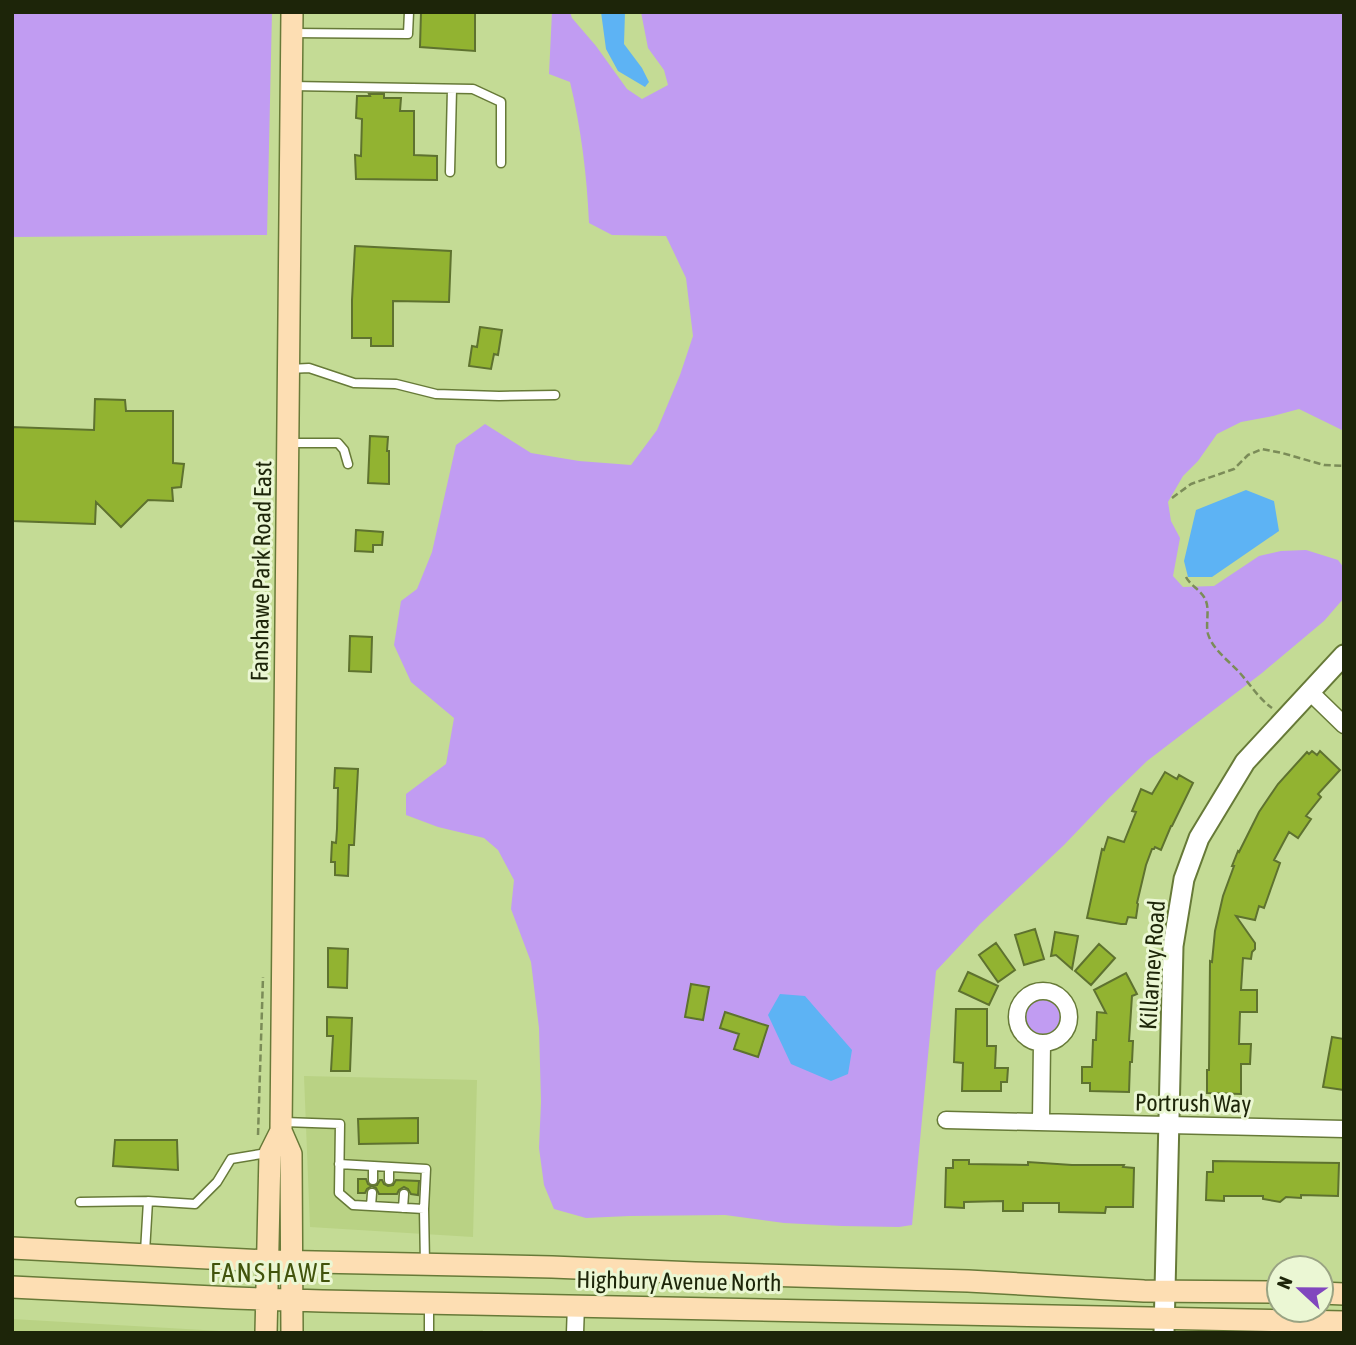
<svg xmlns="http://www.w3.org/2000/svg" width="1356" height="1345" font-family="'Asap Condensed',sans-serif">
<style>
.built{fill:#b9d284}
.green{fill:#c19cf2}
.water{fill:#5db3f4}
.building{fill:#92b331;stroke:#5e722f;stroke-width:2}
.lines{fill:none;stroke-linecap:round;stroke-linejoin:round}
.service-casing{stroke:#677a38;stroke-width:11}
.minor-casing{stroke:#677a38;stroke-width:19}
.tertiary-casing{stroke:#677a38;stroke-width:23}
.secondary-casing{stroke:#677a38;stroke-width:24}
.path{stroke:#7b8c58;stroke-width:2.5;stroke-dasharray:7 3.5;stroke-linecap:butt}
.service{stroke:#fff;stroke-width:8}
.minor{stroke:#fff;stroke-width:16}
.tertiary{stroke:#fff;stroke-width:19}
.secondary{stroke:#fddeb3;stroke-width:21}
.labels{text-anchor:middle;dominant-baseline:central;stroke-width:6;stroke-linejoin:round;paint-order:stroke}
.street-label{font-size:24px;fill:#1d2509;stroke:#ebf7d4}
.neighbourhood-label{font-size:26px;letter-spacing:2px;fill:#42540c;stroke:#ebf7d4}
</style>
<rect width="100%" height="100%" fill="#c4db95"/>
<!-- built -->
<path class="built" d="M304,1076l173,4 -4,157 -163,-10z
M12,1319l209,12 2,2h-211z
M483,1330l-1,3h-161v-2z"/>
<!-- green -->
<path class="green" d="M12,12h260l-5,223 -255,2z
M552,12h18l2,6 24,28 31,43 15,10 26,-14 -4,-15 -16,-22 -7,-36h703v419l-45,-22 -26,7 -32,6 -24,12 -19,27 -15,15 -15,26 3,19 9,17 -7,38 10,11 31,-1 45,-30 22,-5 25,-1 32,10 6,8v30l-20,23 -62,52 -115,88 -38,37 -45,47 -84,79 -44,47 -24,254 -13,2 -57,-1 -58,-3 -59,-8 -96,1 -43,2 -32,-9 -10,-24 -5,-37 2,-46 -2,-74 -8,-66 -20,-53 3,-29 -16,-30 -14,-12 -46,-11 -32,-12v-21l40,-30 8,-46 -43,-36 -17,-37 7,-44 16,-12 15,-37 24,-107 29,-21 46,29 48,8 52,4 26,-35 23,-55 13,-39 -7,-58 -20,-42 -54,-1 -23,-12c-2,-48 -8,-95 -19,-141l-21,-8z
M1026 1017a17 17 0 1 1 34 0a17 17 0 1 1-34 0Z"/>
<!-- water -->
<path class="water" d="M601,12h24l-1,32 18,24 7,14 -4,5 -27,-16 -12,-22z
M1246,490l28,11 5,30 -67,46h-24l-4,-16 12,-51z
M780,994l25,2 47,54 -4,24 -17,7 -40,-17 -23,-49z"/>
<!-- building -->
<path class="building" d="M421,12h54v39l-55,-4z
M369,94h15v4h17l-1,13h14v44l23,1v24l-81,-1 -1,-24 6,1 1,-37 -6,-1 1,-22h13z
M355,246l96,5 -2,51 -56,-1v45h-22v-8h-19v-38z
M480,327l22,3 -4,25 -4,-1 -3,15 -22,-3 3,-20 5,1z
M95,399l30,1 1,11h47v52l11,1 -3,23 -9,1 1,13 -25,-1 -27,27 -25,-25 -1,22 -83,-3v-94l82,3z
M370,436l18,1 -1,14h2v33l-21,-1z
M356,530l27,2 -1,13h-9v7l-18,-1z
M350,636l22,1 -1,35 -22,-1z
M1312,751l5,4 3,-4 20,19 -22,24 3,3 -15,19 5,3 -13,19 -9,-6 -15,28 6,3 -16,45 -5,-2 -4,14 -19,-4 19,27v6l-3,3 -1,7 -8,-1 -2,32h16v22h-17l-1,32h12l-1,20h-9v30l-34,-1v-23h2l1,-109 2,1 3,-31 8,-35 11,-30h-2l6,-15 1,1 20,-40 19,-28 29,-32 2,2z
M335,768l23,1 -4,76h-5l-1,31 -13,-1v-13h-4l1,-20 4,1 1,-14 1,-41h-4z
M1165,772l12,7 2,-4 14,8 -21,43h-1l-10,24 -6,-3 -1,2h-2l-6,16 -9,38 1,1 -2,14 -8,-1 -2,7h-5l-34,-6 15,-69 2,1 4,-13 16,5 12,-30 -4,-1 9,-22 11,5z
M1035,929l9,30 -20,6 -9,-30z
M1055,932l23,4 -6,33 -16,-14 -5,1z
M996,943l19,27 -17,12 -19,-27z
M1099,944l16,14 -24,27 -16,-14z
M328,948l20,1 -1,39 -19,-1z
M968,972l30,14 -9,19 -30,-14z
M1126,973l11,21 -5,2 -3,45h4l-1,21h-2l-1,30 -39,-1v-8h-8v-16h10l1,-27h3l1,-28 9,1 -12,-23z
M691,984l18,3 -6,33 -18,-3z
M956,1009h31v37h9l-1,22h13l-1,14h-6v9h-39l1,-28 -9,-1z
M725,1012l43,14 -10,31 -24,-8 5,-15 -19,-6z
M327,1017l25,1 -2,53h-19l2,-35h-6z
M1332,1037l12,2v51l-21,-3z
M418,1118v25l-59,1 -1,-25z
M115,1140h62l1,30 -65,-4z
M953,1160h16v4l59,1v-3l44,3h52l-1,2 11,1 -1,39h-27l-1,6 -46,-1v-9h-36v8h-20v-10l-39,1v6l-19,-1 1,-39h7z
M1213,1161l126,2 -1,33 -37,-1v3l-15,-1 -6,5 -17,-3v-3h-39v5l-18,-1 1,-28h6z
M358,1179h8l2,5 4,2 5,-1 3,-5h2l2,4 4,2 5,-1 3,-5 23,1 -1,14 -7,-1 -3,-5 -4,-2 -5,3 -2,4h-18l-3,-6 -4,-2 -5,3 -2,4h-7z"/>
<g class="lines">
<defs>
<path id="service" d="M292,33l116,1 1,-22
M291,86l182,3 28,13v61
M450,172l2,-83
M289,369l20,-1 45,15 42,1 40,10 63,2 56,-1
M288,443h50l6,7 4,14
M284,1122l56,2 -1,69 14,12 71,4 1,55
M339,1164l87,5 -2,40
M373,1180v-14
M389,1180v-13
M80,1202l68,-1 47,3 22,-22 14,-23 36,-6
M371,1206l1,-13
M403,1208l1,-14
M145,1252l3,-51
M429,1306v27"/>
<path id="minor" d="M1309,691l35,34
M1017 1017a26 26 0 1 1 52 0a26 26 0 1 1-52 0Z
M946,1120c133,2 265,7 398,9
M1041,1121l1,-78
M575,1333l1,-28"/>
<path id="tertiary" d="M1164,1333l9,-387 11,-67 15,-41 46,-76 99,-107"/>
<path id="secondary" d="M281,1131l10,23 1,179
M12,1248l255,13 285,6 143,6 273,8 176,10 135,1
M12,1287l222,11 88,3 1022,21
M1321,1293l23,1
M266,1333l4,-180 11,-22 11,-1119"/>
</defs>
<!-- service casing -->
<use href="#service" class="service-casing"/>
<!-- minor casing -->
<use href="#minor" class="minor-casing"/>
<!-- tertiary casing -->
<use href="#tertiary" class="tertiary-casing"/>
<!-- secondary casing -->
<use href="#secondary" class="secondary-casing"/>
<!-- path -->
<path class="path" d="M1172,498l19,-14 43,-15 14,-14 14,-6 20,4 42,12 20,1
M1186,577c4,8 13,12 18,20 7,11 1,25 4,37 5,16 21,27 31,38 12,13 19,26 33,36
M258,1135l5,-158"/>
<!-- service -->
<use href="#service" class="service"/>
<!-- minor -->
<use href="#minor" class="minor"/>
<!-- tertiary -->
<use href="#tertiary" class="tertiary"/>
<!-- secondary -->
<use href="#secondary" class="secondary"/>
</g>
<g class="labels">
<!-- street labels -->
<g class="street-label">
<text transform="translate(261 571) rotate(-89)">Fanshawe Park Road East</text>
<text transform="translate(1152 965) rotate(-86)">Killarney Road</text>
<text transform="translate(1193 1103) rotate(1)">Portrush Way</text>
<text transform="translate(679 1281) rotate(1)">Highbury Avenue North</text>
</g>
<!-- neighbourhood labels -->
<g class="neighbourhood-label">
<text x="271" y="1273">FANSHAWE</text>
</g>
</g>
<!-- border -->
<rect width="1356" height="1345" fill="none" stroke="#1d2509" stroke-width="28"/>
<!-- north arrow -->
<g transform="translate(1300 1289) rotate(292)"><circle r="33" fill="#ebf7d4" stroke="#99a383" stroke-width="2"/>
<path d="M0-5L12 26L0 18L-12 26Z" fill="#8147be"/>
<text y="-10" font-size="19" font-weight="bold" text-anchor="middle" fill="#1d2509">N</text>
</g>
</svg>
